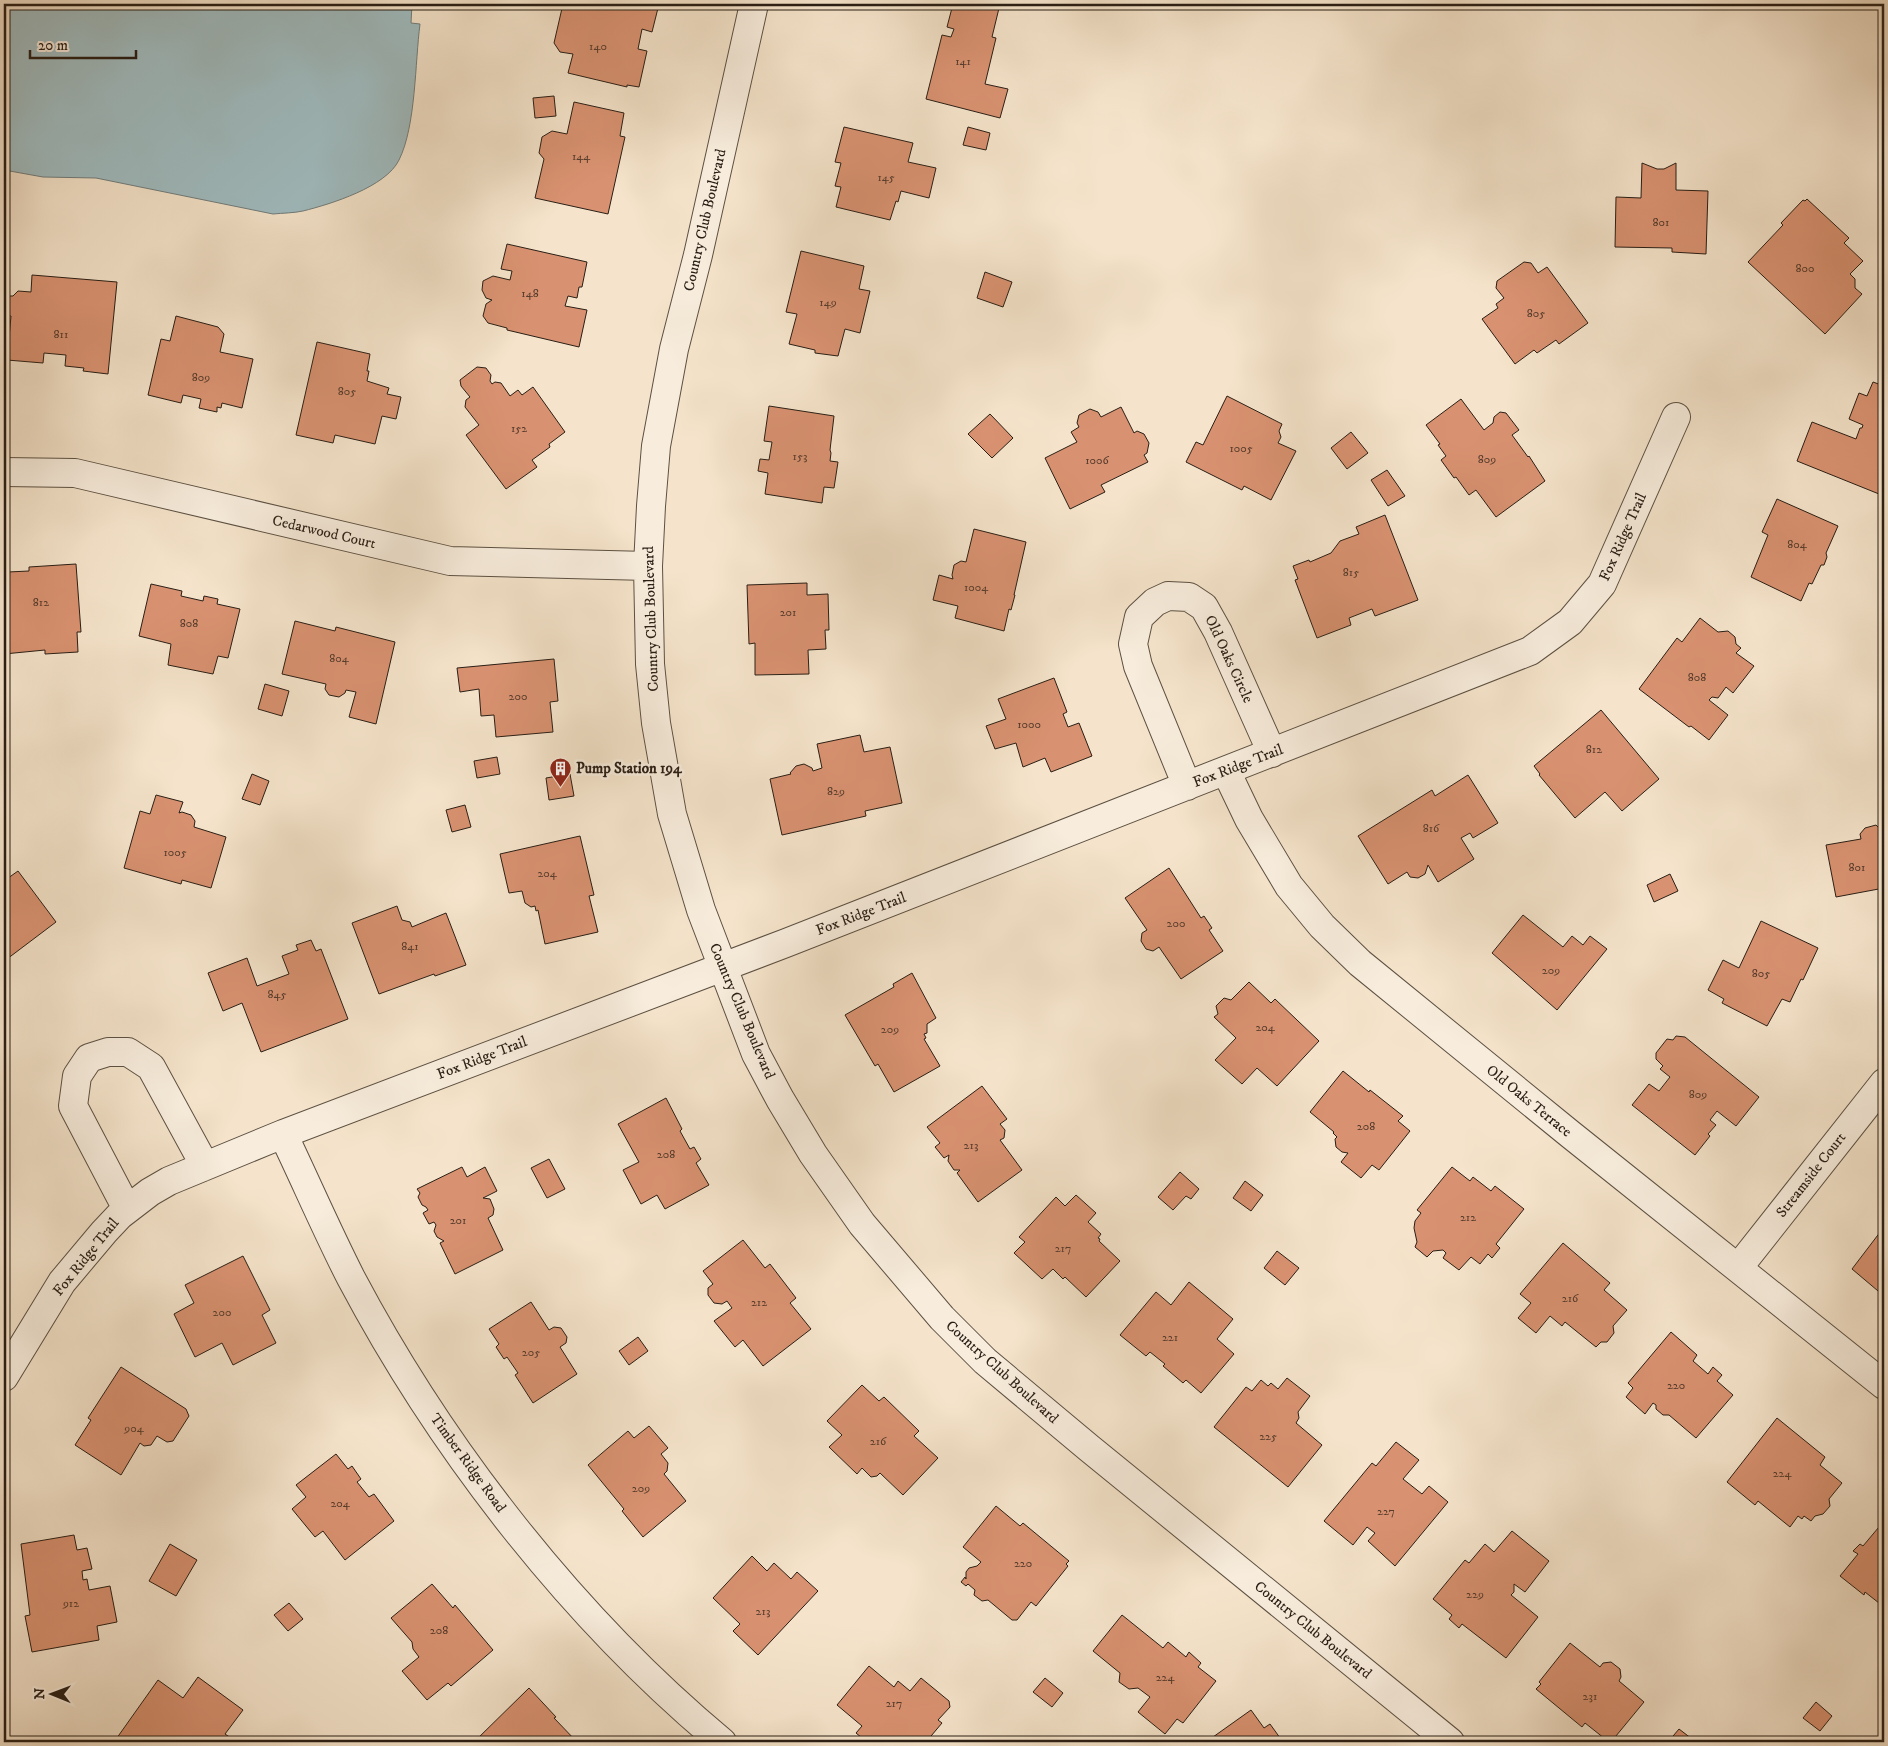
<svg xmlns="http://www.w3.org/2000/svg" width="1888" height="1746" font-family="'IM FELL DW Pica',serif">
<style>
.water{fill:#a0bcc0;stroke:#707d7c}
.building{fill:#d99271;stroke:#291e15}
.lines{fill:none;stroke-linecap:round;stroke-linejoin:round}
.minor-casing{stroke:#5c5042;stroke-width:30}
.minor{stroke:#f8eddd;stroke-width:28}
.labels{text-anchor:middle;dominant-baseline:central;stroke-width:5;stroke-linejoin:round;paint-order:stroke}
.number-label{font-size:12px;fill:#553b2c}
.street-label{font-size:15px;fill:#291e15;stroke:#f8eddd}
.poi-label{font-size:15px;font-weight:bold;fill:#291e15;stroke:#f8eddd;text-anchor:start}
</style>
<rect width="100%" height="100%" fill="#f5e4cb"/>
<filter id="stains"><feTurbulence type="fractalNoise" baseFrequency=".004" numOctaves="4"/><feColorMatrix values="0 0 0 0 .2 0 0 0 0 .09 0 0 0 0 .02 0 0 0 .5 -.17"/></filter>
<radialGradient id="worn" r=".72"><stop offset=".6" stop-color="#630" stop-opacity="0"/><stop offset="1" stop-color="#630" stop-opacity=".3"/></radialGradient>
<!-- water -->
<path class="water" d="M4,4h408l-1,19 9,1c-5,38 -4,102 -21,136 -13,27 -68,44 -96,51 -9,2 -20,2 -30,3l-177,-36 -53,-1 -39,-7z"/>
<!-- building -->
<path class="building" d="M563,4h96l-7,28 -10,-3 -4,20 9,2 -8,36 -12,-2v2l-59,-14 5,-19 -13,-2 -6,-9z
M953,4h47l-8,33 4,1 -11,46 23,5 -8,29 -74,-19 16,-64 9,2 3,-8 -7,-2z
M554,96l2,20 -21,2 -2,-20z
M574,102l50,11 -4,23 5,1 -17,77 -73,-16 9,-39 -5,-6 3,-16 10,-6 15,3z
M844,127l69,16 -5,19 28,6 -7,30 -28,-7 -3,11 -2,-1 -6,19 -54,-13 5,-20 -6,-1 6,-23 -6,-1z
M968,127l22,6 -4,17 -23,-5z
M1642,163l15,6h7l12,-6v27l32,1 -2,63 -34,-2v-4l-57,-1 1,-50 25,1z
M1807,199l42,39 -5,5 19,18 -13,13 5,5v9l7,6 -37,40 -77,-72 35,-37 -2,-2 22,-23 2,1z
M507,244l80,18 -5,25h-3l-2,11 -9,-2 -3,10 22,4 -8,37 -72,-17v-2l-19,-5 -5,-7 3,-12 6,-4 -6,-2 -4,-8 1,-9 10,-5 17,4 2,-9 -11,-2z
M801,251l63,15 -5,23 11,2 -10,42 -15,-4 -7,27 -23,-3v-3l-26,-6 8,-30 -11,-2z
M1524,262l7,1 7,10 9,-6 41,56 -29,21 -3,-4 -19,13 -3,-3 -19,14 -33,-45 16,-11 -2,-4 8,-6 -8,-10 1,-7z
M985,272l27,10 -9,25 -26,-9z
M32,275l85,7 -9,92 -25,-3 1,-3 -19,-2 1,-11 -22,-2 -1,10 -36,-3 4,-44 -7,-1v-19h9l5,-5 13,1z
M176,316l42,11 6,7 -4,18 33,7 -11,49 -20,-5 -1,5 -4,-1v5l-18,-4 2,-9 -18,-4 -2,8 -33,-8 13,-56 9,2z
M317,342l53,12 -3,17h2l-2,10 22,7 -2,6 14,3 -5,22 -14,-3 -7,28 -40,-9 -2,8 -37,-8z
M477,367l9,1 5,7 -1,6 2,3 3,-2 6,1 9,13 8,-6 4,5 11,-8 32,45 -16,12 1,3 -18,13 5,7 -31,22 -40,-54 13,-10 -14,-18 1,-7 4,-3 -9,-11 -1,-6z
M1873,382l11,4v110l-87,-35 15,-39 44,17 4,-11h2l1,-3 -14,-6 10,-26 8,3z
M1227,396l55,28 -3,7 2,6 -3,6 18,8 -25,49 -27,-14 -2,4 -56,-28 10,-20 7,3z
M1461,399l23,31 9,-7 1,-6 6,-5 6,1 13,17 -7,5 16,22 1,-1 16,25 -49,36 -20,-27 -7,5 -13,-18 -2,1 -13,-18 5,-4 -8,-11 2,-1 -14,-19z
M769,406l65,10 -4,34 1,3 -1,8 8,1 -4,26 -10,-1 -2,16 -57,-9 3,-21 -10,-2 2,-12 9,1 3,-18 -8,-1z
M1121,407l13,26 3,-2 7,3 5,9 -2,10 -3,2 4,7 -47,23 4,7 -35,17 -25,-51 32,-16 -6,-10 8,-5 -2,-4 2,-8 11,-6 8,3 3,5z
M990,414l23,24 -21,20 -24,-24z
M1351,432l17,21 -21,16 -16,-21z
M1387,470l18,26 -17,10 -17,-26z
M1777,499l61,27 -12,27 1,4 -3,8h-3l-9,19 -3,-1 -8,18 -50,-24 17,-42 -6,-3z
M1385,515l33,85 -43,16 -3,-7 -23,9 2,7 -34,13 -22,-58 3,-1 -5,-13 16,-6 1,2 21,-9 9,-12 19,-7 -3,-7z
M974,529l52,13 -12,53h1l-4,15 -2,-1 -5,22 -49,-13 3,-12 -25,-6 6,-25 14,4 -1,-4 2,-10 7,-4 5,1z
M76,564l5,68h-4l1,20 -33,2v-4l-41,4v-85l3,-1 1,4 21,-1v-4z
M807,583v12l21,-1 1,36h-4l1,19 -18,1 1,24 -54,1v-32l-6,1 -2,-59z
M151,584l31,7 -1,5 22,5 1,-5 14,3 -1,5 23,5 -12,49 -10,-2 -5,18 -45,-9 3,-21 -32,-8z
M1700,618l18,14 10,-1 7,6 1,7 5,4 -5,5 18,13 -21,27 -7,-6 -8,11 -6,-1 -3,3 19,15 -19,25 -18,-14 -2,1 -50,-38 38,-51 5,4z
M295,621l40,10 1,-4 59,15 -19,82 -27,-7 7,-25 -10,-2 -1,3 -6,4 -10,-2 -4,-6 1,-5 -44,-10z
M554,659l4,42 -8,1 3,30 -57,5 -2,-22 -13,1 -2,-27 -19,3 -3,-24z
M1054,678l13,34 -4,2 5,13 11,-4 13,33 -41,16 -6,-14 -22,9 -7,-24 -21,6 -9,-23 20,-7 -8,-20z
M265,684l24,7 -7,25 -24,-7z
M1601,710l58,69 -37,32 -17,-19 -30,26 -36,-43 1,-1 -6,-8z
M860,735l4,17 26,-5 12,56 -37,8 1,5 -84,19 -12,-56 21,-5 -1,-1 6,-7 8,-2 8,4 1,3 9,-3 -5,-24z
M497,757l3,17 -23,4 -3,-17z
M252,774l17,7 -9,24 -18,-6z
M570,774l4,22 -25,4 -3,-22z
M1468,775l30,48 -25,15 -3,-5 -9,5 13,21 -36,23 -10,-17 -3,9 -7,4 -8,-1 -3,-5 -19,12 -30,-48 74,-46 3,6z
M156,795l27,7 -4,11 3,-1 9,3 4,6 -1,6 32,10 -15,51 -29,-8 -1,4 -57,-16 16,-57 10,3z
M465,805l6,22 -19,5 -6,-22z
M1876,825l5,5 1,6h2v52l-48,9 -10,-52 35,-6 -1,-5 5,-6z
M580,836l14,59 -5,1 9,36 -53,12 -7,-34 -2,1 -1,-5 -4,1 -6,-4 -3,-12 -13,2 -9,-39z
M1169,868l32,50 3,-2 8,12 -3,2 14,21 -42,28 -22,-32 -6,4 -7,-2 -5,-8 1,-8 5,-3 -22,-32z
M18,871l38,51 -49,37 -3,-4v-74z
M1670,874l8,17 -24,11 -7,-17z
M397,906l5,14 8,2 2,5 34,-14 20,52 -31,11 -1,-2 -55,20 -27,-71z
M1523,915l40,32 9,-11 11,9 7,-9 17,13 -50,61 -65,-57z
M1761,921l57,27 -15,32 -2,-1 -11,23 -8,-3 -15,27 -45,-23 2,-4 -16,-9 15,-30 16,8z
M311,940l5,11 5,-2 27,70 -87,33 -19,-49 -19,8 -15,-38 39,-15 10,28 32,-12 -7,-18 16,-6 -2,-5z
M912,973l24,45 -9,6v9l-3,1 2,4 -2,1 16,27 -46,26 -16,-28 -3,2 -30,-51 49,-28 -1,-3z
M1249,982l22,21 4,-4 44,42 -42,45 -20,-18 -15,16 -27,-24 21,-22 -22,-21 4,-3 -2,-8 8,-8 7,2z
M1676,1036l9,1 74,60 -23,29 -19,-15 -7,9 6,5 -8,9 2,2 -15,19 -63,-50 17,-21 10,7 11,-14 -10,-8 3,-3 -7,-7v-6l11,-14 6,1z
M1343,1071l26,21 1,-2 33,26 -5,5 12,10 -31,39 -7,-5 -11,13 -20,-16 7,-9 -6,-1 -6,-5 -1,-8 2,-2 -4,-4 1,-1 -24,-20z
M982,1086l25,33 -7,5 5,6 -1,8 -4,2 22,30 -44,32 -21,-29 3,-3h-6l-6,-9 1,-6 -5,3 -9,-11 5,-4 -13,-16z
M666,1098l16,31 -2,2 10,18 4,-2 7,12 -5,4 13,22 -44,24 -8,-14 -16,9 -18,-34 16,-8 -21,-38z
M549,1159l16,30 -18,9 -16,-30z
M462,1167l5,10 18,-10 12,24 -14,7 7,1 4,10 -1,6 -5,3 15,32 -48,24 -15,-31 4,-2 -7,-4 -3,-6 2,-6 -2,-3 -5,2 -6,-11 5,-3 -2,-3 -4,-2 -4,-8 2,-4 -3,-4z
M1452,1167l18,14 3,-4 18,14 4,-5 29,23 -28,35 4,4 -8,10 -4,-4 -8,10 -9,-7 -12,13 -16,-12 3,-5 -3,-3 -10,1 -6,6 -12,-10 2,-5 -3,-14 1,-7 6,-8 -4,-3z
M1180,1172l19,17 -8,10 -5,-3 -13,14 -15,-13z
M1245,1181l18,14 -12,16 -18,-13z
M1076,1195l20,18 -8,9 13,12 -3,4 2,1 -1,2 21,20 -34,36 -21,-20 -2,2 -10,-10 -11,10 -28,-26 11,-11 -6,-5 37,-40 9,9z
M1884,1227v69l-32,-27z
M743,1240l22,28 5,-4 26,34 -6,5 21,26 -48,37 -20,-26 -8,7 -21,-26 18,-13 -5,-7 -5,3 -8,-1 -6,-8v-7l5,-4 -10,-13z
M1563,1243l47,40 -6,7 23,20 -14,16 1,7 -7,9h-6l-5,5 -31,-25 -3,4 -12,-10 -14,17 -18,-15 13,-15 -11,-9z
M1277,1251l22,17 -14,17 -21,-17z
M243,1256l27,54 -8,5 14,28 -43,22 -11,-22 -27,14 -21,-43 20,-11 -9,-18z
M1189,1282l44,37 -16,20 17,15 -33,39 -15,-13 -3,3 -20,-17 2,-2 -15,-12 -4,4 -26,-21 36,-43 15,13z
M531,1302l18,28 5,-3 7,1 6,9 -1,6 -6,4 17,27 -44,29 -18,-28 3,-2 -11,-16 -3,2 -8,-12 3,-3 -10,-15z
M1671,1332l26,23 -4,6 15,13 5,-7 9,8 -5,6 16,14 -37,43 -27,-23h-6l-7,-6v-4l-3,-2 -8,11 -19,-17 7,-9 -5,-5z
M638,1337l10,14 -19,14 -10,-14z
M121,1367l65,42 3,7 -16,25 -6,1 -10,-6 -6,9 -7,1 -4,-3 -19,32 -46,-30 16,-25 -3,-2z
M1287,1378l23,18 -12,16 1,6 -3,5 26,22 -34,42 -74,-60 32,-40 6,4 9,-11 7,6 3,-3 7,6z
M862,1385l17,16 5,-4 35,34 -5,5 24,22 -35,37 -23,-22 -3,3 -6,1 -9,-9 -5,6 -28,-27 13,-12 -15,-14z
M1777,1418l48,39 -5,8 22,18 -13,16 1,7 -7,8 -8,2 -4,5 -7,-5 -2,3 -4,-3 -8,11 -32,-26 -3,4 -28,-23z
M649,1426l19,22 -7,6 7,9 -1,8 -3,3 22,27 -43,36 -21,-26 2,-2 -36,-44 40,-34 6,7z
M1396,1442l23,18 -16,19 19,15 7,-8 19,16 -53,64 -27,-25 7,-8 -8,-6 -14,18 -29,-24 48,-58 4,3z
M336,1454l12,15 4,-3 9,13 -4,3 12,15 5,-3 20,27 -49,39 -22,-29 -8,6 -23,-28 14,-12 -10,-12z
M996,1506l24,20 3,-3 46,38 -3,3 2,2 -32,40 -5,-4 -14,18h-5l-24,-20 -6,1 -8,-6 1,-5 -7,-6 -2,2 -5,-4 4,-5 1,2v-7l3,-4 8,-2 4,-4 -18,-15z
M1884,1521v86l-19,-15 -1,3 -24,-19 18,-22 -5,-3 7,-7 3,2z
M1512,1531l37,30 -24,31 -11,-8v8l-3,3 27,22 -32,41 -44,-34 -3,4 -10,-9 3,-4 -19,-16 32,-39 4,3 16,-19 9,8z
M74,1535l3,15 10,-2 5,21 -10,2 1,9 4,-1 2,11 21,-4 7,36 -20,4 2,14 -67,12 -7,-36 5,-1 -9,-71z
M170,1544l27,16 -21,36 -27,-15z
M752,1556l15,15 7,-8 17,16 6,-7 21,19 -60,64 -25,-24 7,-7 -27,-26z
M432,1584l21,24 2,-3 38,45 -42,36 -3,-3 -21,17 -25,-29 17,-14 -6,-8 -1,-7 -21,-24z
M289,1603l14,16 -15,12 -14,-16z
M1122,1615l41,33 5,-6 18,15 3,-5 12,11 -3,4 18,14 -33,42 -6,-4 -12,15 -27,-22 12,-15 -12,-9 -9,1 -10,-7 1,-9 -27,-22z
M1570,1643l30,24 3,-4 8,-1 9,7 1,8 -2,4 25,21 -33,40h-2l-24,-19 -3,4 -46,-38 5,-5 -2,-2z
M869,1666l25,21 4,-6 12,10 11,-13 28,23 1,6 -12,13 4,3 -16,19h-59l-11,-9 6,-7 -25,-21z
M198,1677l45,33 -18,24 12,8h-123l44,-62 25,18z
M1045,1678l18,15 -11,14 -19,-15z
M529,1688l27,29 -2,1 23,24h-103z
M1816,1702l16,14 -12,15 -17,-13z
M1251,1710l13,18 6,-4 13,18h-77z
M1679,1729l17,13h-28z"/>
<g class="lines">
<defs>
<path id="minor" d="M754,4l-56,251 -24,94 -18,97 -5,60 -3,60 2,98 6,59 16,91 29,96 55,144 24,45 33,55 49,70 80,94 43,43 104,87 361,294
M4,472l71,1 375,88 198,5
M1226,771l23,48 40,67 33,40 38,37 210,171 314,251
M1187,786l-49,-120 -5,-22 6,-27 16,-15 13,-6 21,1 15,10 14,25 54,121
M283,1134c23,48 44,97 68,144 91,172 222,340 371,464
M127,1209l-54,-103 4,-30 12,-18 19,-6h20l23,15 54,99
M1738,1268l146,-185
M4,1377l58,-95 42,-50 16,-17 30,-23 19,-11 114,-47 503,-191 744,-292 40,-29 32,-38 74,-167"/>
</defs>
<!-- minor casing -->
<use href="#minor" class="minor-casing"/>
<!-- minor -->
<use href="#minor" class="minor"/>
</g>
<!-- icons -->
<defs>
<symbol id="building-pin" viewBox="-11 -11 22 30"><path d="M0 17L-7.5 6A9.5 9.5 0 1 1 7.5 6Z" fill="#8f2418" stroke="#f8eddd"/><path d="M-4-6H4V6H1V3H-1V6H-4ZM-2.5-4.3h1.7v1.8h-1.7ZM.8-4.3h1.7v1.8H.8ZM-2.5-1h1.7V.8h-1.7ZM.8-1h1.7V.8H.8Z" fill="#fff"/></symbol>
</defs>
<g fill-rule="evenodd">
<use href="#building-pin" x="548" y="756" width="25" height="34"/>
</g>
<g class="labels">
<!-- number labels -->
<g class="number-label">
<text x="598" y="46">140</text>
<text x="963" y="61">141</text>
<text x="581" y="156">144</text>
<text x="886" y="177">145</text>
<text x="1661" y="222">801</text>
<text x="1805" y="268">800</text>
<text x="530" y="293">148</text>
<text x="828" y="302">149</text>
<text x="1536" y="313">805</text>
<text x="61" y="334">811</text>
<text x="201" y="377">809</text>
<text x="347" y="391">805</text>
<text x="519" y="428">152</text>
<text x="1241" y="448">1005</text>
<text x="800" y="456">153</text>
<text x="1487" y="459">809</text>
<text x="1097" y="460">1006</text>
<text x="1797" y="544">804</text>
<text x="1351" y="572">815</text>
<text x="976" y="587">1004</text>
<text x="41" y="602">812</text>
<text x="788" y="612">201</text>
<text x="189" y="623">808</text>
<text x="339" y="658">804</text>
<text x="1697" y="677">808</text>
<text x="518" y="696">200</text>
<text x="1029" y="724">1000</text>
<text x="1594" y="749">812</text>
<text x="836" y="791">829</text>
<text x="1431" y="828">816</text>
<text x="175" y="852">1005</text>
<text x="1857" y="867">801</text>
<text x="547" y="873">204</text>
<text x="1176" y="923">200</text>
<text x="410" y="946">841</text>
<text x="1551" y="970">209</text>
<text x="1761" y="973">805</text>
<text x="277" y="994">845</text>
<text x="1265" y="1027">204</text>
<text x="890" y="1029">209</text>
<text x="1698" y="1094">809</text>
<text x="1366" y="1126">208</text>
<text x="971" y="1145">213</text>
<text x="666" y="1154">208</text>
<text x="1468" y="1217">212</text>
<text x="458" y="1220">201</text>
<text x="1063" y="1248">217</text>
<text x="1570" y="1298">216</text>
<text x="759" y="1302">212</text>
<text x="222" y="1312">200</text>
<text x="1170" y="1337">221</text>
<text x="531" y="1352">205</text>
<text x="1676" y="1385">220</text>
<text x="134" y="1428">904</text>
<text x="1268" y="1436">225</text>
<text x="878" y="1441">216</text>
<text x="1782" y="1473">224</text>
<text x="641" y="1488">209</text>
<text x="340" y="1503">204</text>
<text x="1386" y="1511">227</text>
<text x="1023" y="1563">220</text>
<text x="1475" y="1594">229</text>
<text x="71" y="1603">912</text>
<text x="763" y="1611">213</text>
<text x="439" y="1630">208</text>
<text x="1165" y="1677">224</text>
<text x="1590" y="1696">231</text>
<text x="894" y="1703">217</text>
</g>
<!-- street labels -->
<g class="street-label">
<text transform="translate(705 220) rotate(-77)">Country Club Boulevard</text>
<text transform="translate(324 532) rotate(13)">Cedarwood Court</text>
<text transform="translate(1623 537) rotate(-66)">Fox Ridge Trail</text>
<text transform="translate(651 619) rotate(-92)">Country Club Boulevard</text>
<text transform="translate(1229 659) rotate(65)">Old Oaks Circle</text>
<text transform="translate(1238 766) rotate(-21)">Fox Ridge Trail</text>
<text transform="translate(861 914) rotate(-21)">Fox Ridge Trail</text>
<text transform="translate(742 1011) rotate(67)">Country Club Boulevard</text>
<text transform="translate(482 1058) rotate(-21)">Fox Ridge Trail</text>
<text transform="translate(1529 1101) rotate(39)">Old Oaks Terrace</text>
<text transform="translate(1811 1175) rotate(-52)">Streamside Court</text>
<text transform="translate(86 1257) rotate(-51)">Fox Ridge Trail</text>
<text transform="translate(1002 1372) rotate(42)">Country Club Boulevard</text>
<text transform="translate(468 1463) rotate(54)">Timber Ridge Road</text>
<text transform="translate(1313 1630) rotate(39)">Country Club Boulevard</text>
</g>
<!-- poi labels -->
<g class="poi-label">
<text x="576" y="768">Pump Station 194</text>
</g>
</g>
<!-- margin -->
<rect width="1888" height="1746" fill="none" stroke="#f5e4cb" stroke-width="20"/>
<rect x="5" y="5" width="1878" height="1736" fill="none" stroke="#291e15" stroke-width="2.5"/>
<rect x="10" y="10" width="1868" height="1726" fill="none" stroke="#291e15"/>
<!-- north arrow -->
<g transform="translate(52 1694) rotate(271)" stroke="#f8eddd" stroke-width="4" paint-order="stroke">
<path d="M0-4L9 19L0 12L-9 19Z" fill="#291e15"/>
<text y="-8" font-size="14" font-weight="bold" text-anchor="middle" fill="#291e15">N</text>
</g>
<!-- scale -->
<path d="M30 50v8h106v-8" fill="none" stroke="#291e15" stroke-width="2.5"/>
<text x="38" y="50" font-size="15" fill="#291e15" stroke="#f8eddd" stroke-width="4" paint-order="stroke">20 m</text>
<rect width="100%" height="100%" filter="url(#stains)"/>
<rect width="100%" height="100%" fill="url(#worn)"/>
</svg>
